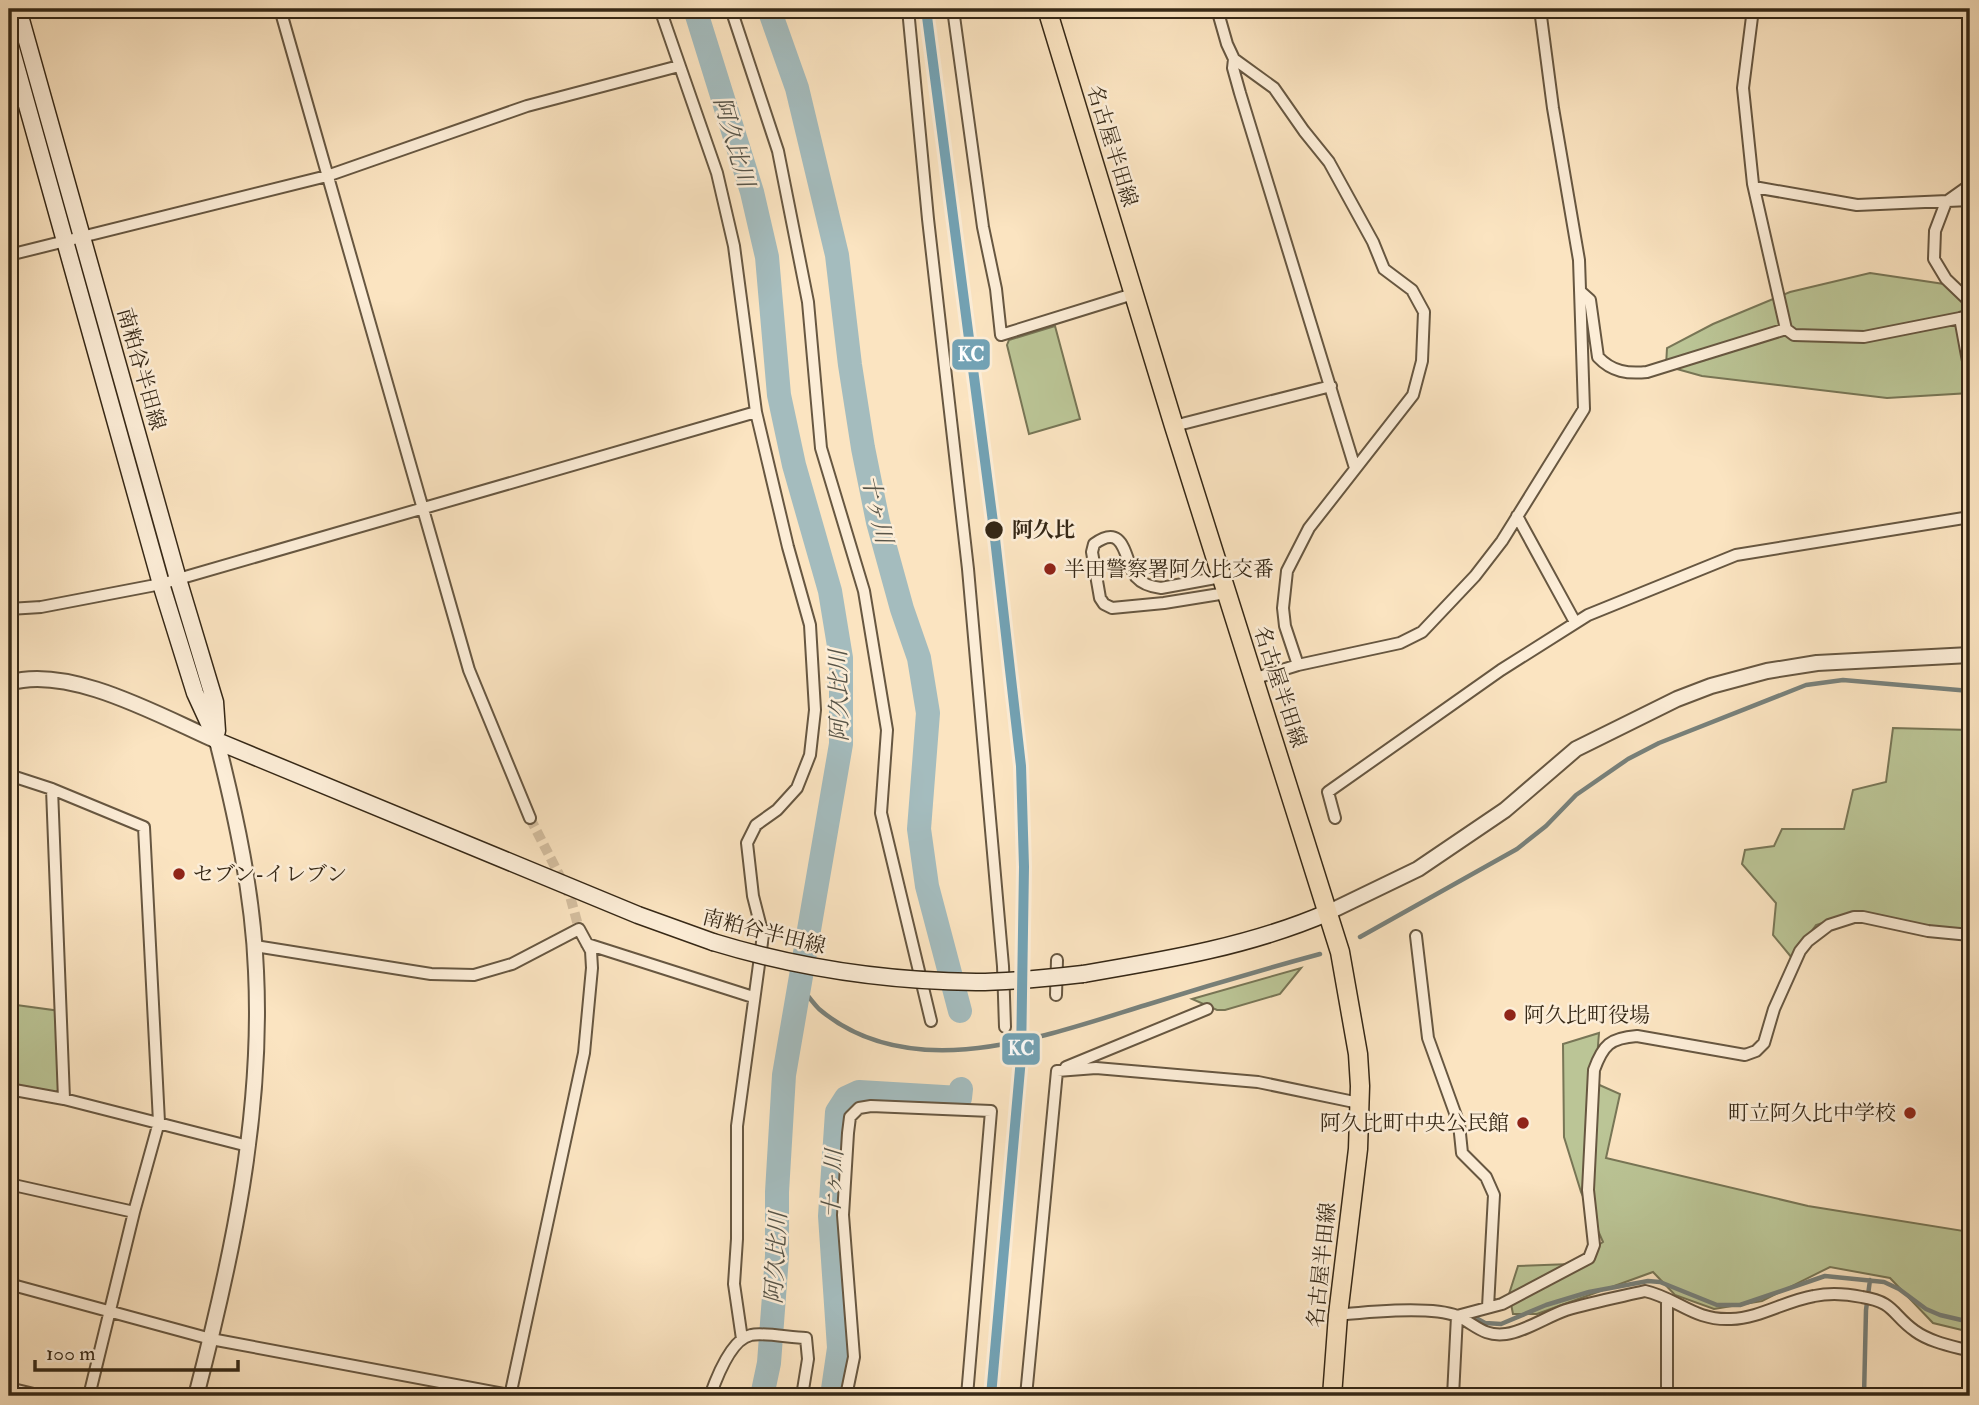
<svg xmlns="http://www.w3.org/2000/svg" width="1979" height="1405" font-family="'IM FELL Double Pica','Noto Serif JP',serif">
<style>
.green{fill:#bbc596;stroke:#787656;stroke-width:2}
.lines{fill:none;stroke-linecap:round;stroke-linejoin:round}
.stream{stroke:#78817b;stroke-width:4.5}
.river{stroke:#a4bcbe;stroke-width:24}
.minor-tunnel{stroke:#d4be9f;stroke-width:10;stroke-dasharray:10 5;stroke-linecap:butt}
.minor-casing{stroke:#675741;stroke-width:14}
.tertiary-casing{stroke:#675741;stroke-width:18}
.secondary-casing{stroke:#362816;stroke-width:19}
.primary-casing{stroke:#362816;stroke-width:21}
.minor{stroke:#fcedd7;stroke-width:10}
.tertiary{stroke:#fcedd7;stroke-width:14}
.secondary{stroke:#fcedd7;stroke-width:16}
.primary{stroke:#fbe4c1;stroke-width:18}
.secondary-bridge-casing{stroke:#362816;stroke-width:19;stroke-linecap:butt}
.secondary-bridge{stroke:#fcedd7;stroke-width:16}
.rail-1-casing{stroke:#fcedd7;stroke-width:16}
.rail-1{stroke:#73a2b4;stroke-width:10}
.stop-dot{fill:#362816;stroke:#fcedd7;stroke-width:2.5}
.poi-dot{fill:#8f2418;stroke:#fcedd7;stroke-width:2.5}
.labels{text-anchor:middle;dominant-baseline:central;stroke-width:5;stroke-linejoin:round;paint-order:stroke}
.street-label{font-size:21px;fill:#362816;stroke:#fcedd7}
.stop-label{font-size:21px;font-weight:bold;fill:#362816;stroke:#fcedd7;text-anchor:start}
.poi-label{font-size:21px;fill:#362816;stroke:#fcedd7;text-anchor:start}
.water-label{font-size:23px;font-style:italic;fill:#575448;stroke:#fcedd7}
.line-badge{stroke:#fcedd7;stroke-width:2.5}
.badge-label{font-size:19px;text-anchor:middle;font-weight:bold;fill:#fff}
</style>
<rect width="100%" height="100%" fill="#fbe4c1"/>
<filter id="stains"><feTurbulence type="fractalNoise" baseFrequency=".00286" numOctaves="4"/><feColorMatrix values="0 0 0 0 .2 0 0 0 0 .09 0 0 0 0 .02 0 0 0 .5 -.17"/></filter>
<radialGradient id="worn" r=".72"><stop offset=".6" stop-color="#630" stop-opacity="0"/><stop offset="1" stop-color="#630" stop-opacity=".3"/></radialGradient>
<!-- green -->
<path class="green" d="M1870,273l74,11 26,14v95l-83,5 -185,-22 -36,-10 1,-18 46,-24 77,-32z
M1055,326l25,93 -51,15 -22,-89 2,-5z
M1893,728l77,2v201l-22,-1 -96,-17 -36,12 -24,33 -19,-23 3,-32 -34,-39 3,-14 29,-4 8,-17h62l9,-39 33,-8z
M1301,968l-21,26 -55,16h-8l-25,-11z
M9,1004l51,7 4,88 -55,-10z
M1599,1033l-4,50 25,11 -14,64 202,48 162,26v100l-37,-9 -43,-45 -60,-11 -68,34 -48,8 -39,-14 -22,-23 -116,42h-24l-4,-20 9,-28 53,-2 32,-22 -22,-50 -17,-55 -1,-93z"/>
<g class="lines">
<!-- stream -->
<path class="stream" d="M1360,937l157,-88 29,-23 30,-31 52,-36 31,-16 147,-58 37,-5 127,11
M799,984c6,8 13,18 20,25 92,78 226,27 327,-4 57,-18 115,-35 174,-51
M1476,1318l9,5 16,1 45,-19 43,-13 59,-11 12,1 57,23h23l85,-29 59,6 15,7 27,20 14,6 30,7
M1864,1396l2,-86 4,-30"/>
<!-- river -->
<path class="river" d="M695,9l57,183 15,65 12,138 15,70 36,126 11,67v86l-57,331 -7,117v64l-8,107 -7,33
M769,9l28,79 40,167 13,110 13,83 15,74 24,87 17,49 9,55 -9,116 8,57 33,125
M832,1396l7,-48 -9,-132 7,-104 9,-14 13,-6 101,6 1,-9"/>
<!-- minor-tunnel -->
<path class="minor-tunnel" d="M530,818l40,78 9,33"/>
<defs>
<path id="minor" d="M280,9l189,661 61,148
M660,9l57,164 17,73 22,166 32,135 22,78 5,85 -5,45 -13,33 -20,22 -21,15 -9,18 6,53 10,39 -26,191v113l-3,45 8,55
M731,9l47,142 30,151 13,146 43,143 23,139 -6,83 50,208
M908,9l20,210 40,350 35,397 2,61
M953,9l30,218 13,62 5,46 132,-41
M1217,9l10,35 7,15 40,29 30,43 25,31 44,80 11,27 28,21 12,22 -2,49 -9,34 -104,133 -22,43 -4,37 2,18 13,39
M1753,9l-10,79 10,96 33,145 8,6 70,2 96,-19 10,-3
M1234,59l-1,9 7,25 115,375
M1970,185l-24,17 -11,29 -1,28 12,20 24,23
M1754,187l103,18 113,-5
M9,255l318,-79 200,-70 152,-40
M1581,292l9,8 8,57c14,15 30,17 49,15l139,-43
M1960,318l10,54
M1174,426l157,-40
M1517,516l58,106
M1221,577l-60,11c-9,-1 -18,-3 -25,-11 -12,-16 -10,-56 -42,-33l-2,8 8,46 4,6 8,4 52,-5 62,-10
M9,609l32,-2 120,-23 595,-172
M1253,679l45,-14 102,-22 22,-11 53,-56 27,-35 82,-132 -5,-149 -26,-152 -13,-99
M9,775l43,14 92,38 15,295 -25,90 -45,184
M52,789l12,310
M1335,818l-7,-26 173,-122 87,-55 148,-60 234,-38
M1416,936l12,102 31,86 3,29 24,24 8,18 -6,112
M587,944l166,53
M255,946l176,28 43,1 38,-11 67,-35 12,22 1,17 -8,85 -74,343
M1056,995l1,-35
M1066,1067l141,-58
M9,1089l55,10 184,47
M9,1184l125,28
M9,1284l202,55 304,57
M1667,1299v97
M1338,1315c28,-3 94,-9 119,1 18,8 26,21 49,18 18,-2 42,-18 60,-24 26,-8 53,-13 79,-19 32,7 49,30 86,28 29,-1 54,-18 83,-23 15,-3 33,-2 48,1 33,5 30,18 53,34 15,11 37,15 55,20
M1457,1316l45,-12 87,-46 5,-13 -6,-55 6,-120c9,-25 16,-32 43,-34l108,19 11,-4 8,-8 10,-34 26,-58 8,-10 21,-16 25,-8h9l65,14 42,4
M9,1388l33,8
M710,1396c6,-17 21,-57 41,-61 12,-3 41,3 55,3l2,21 -6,37
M846,1396l8,-39 -11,-142 5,-82 2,-16 9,-9 12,-2 120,5 -24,285
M1026,1396l31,-325 39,-3 162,14 101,21
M1453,1396l4,-80"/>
<path id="tertiary" d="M9,683c60,-19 153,34 208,58 19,75 36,153 39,230 7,144 -24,287 -60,425
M1329,912l89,-43 87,-59 71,-61 101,-50 34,-13 56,-15 50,-8 153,-8"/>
<path id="secondary" d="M18,9l160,570 37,123 2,29
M9,41l152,543 34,109 22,48 421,174 75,27
M1083,974c83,-14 168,-28 246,-62"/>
<path id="primary" d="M1047,9l127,417 166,526 18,102 2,32 -2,63 -20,166 -6,81"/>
</defs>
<!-- minor casing -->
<use href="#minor" class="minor-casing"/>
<!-- tertiary casing -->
<use href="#tertiary" class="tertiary-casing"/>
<!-- secondary casing -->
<use href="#secondary" class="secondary-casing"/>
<!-- primary casing -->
<use href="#primary" class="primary-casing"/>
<!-- minor -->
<use href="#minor" class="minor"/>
<!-- tertiary -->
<use href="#tertiary" class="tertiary"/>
<!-- secondary -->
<use href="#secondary" class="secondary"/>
<!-- primary -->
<use href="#primary" class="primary"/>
<defs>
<path id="secondary-bridge" d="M713,942c85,26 174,39 263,40 36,0 72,-4 107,-8"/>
</defs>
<!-- secondary-bridge casing -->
<use href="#secondary-bridge" class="secondary-bridge-casing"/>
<!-- secondary-bridge -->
<use href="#secondary-bridge" class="secondary-bridge"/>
<defs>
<path id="rail-1" d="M926,9l68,521 27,236 3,101 -3,191 -30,338"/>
</defs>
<!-- rail-1 casing -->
<use href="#rail-1" class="rail-1-casing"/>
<!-- rail-1 -->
<use href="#rail-1" class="rail-1"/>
</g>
<!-- markers -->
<circle class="stop-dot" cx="994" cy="530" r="10"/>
<g class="poi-dot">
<circle cx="1050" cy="569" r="7"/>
<circle cx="179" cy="874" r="7"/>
<circle cx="1510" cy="1015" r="7"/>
<circle cx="1910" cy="1113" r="7"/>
<circle cx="1523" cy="1123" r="7"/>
</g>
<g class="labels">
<!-- street labels -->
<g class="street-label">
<text transform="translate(1112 146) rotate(73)">名古屋半田線</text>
<text transform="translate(141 369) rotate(74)">南粕谷半田線</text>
<text transform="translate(1280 687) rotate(72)">名古屋半田線</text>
<text transform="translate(764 932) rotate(14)">南粕谷半田線</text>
<text transform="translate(1322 1265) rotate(-84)">名古屋半田線</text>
</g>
<!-- stop labels -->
<g class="stop-label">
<text x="1012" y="530">阿久比</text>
</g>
<!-- poi labels -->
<g class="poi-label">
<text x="1064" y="569">半田警察署阿久比交番</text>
<text x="193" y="874">セブン-イレブン</text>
<text x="1524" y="1015">阿久比町役場</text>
<text x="1896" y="1113" text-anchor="end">町立阿久比中学校</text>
<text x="1509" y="1123" text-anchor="end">阿久比町中央公民館</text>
</g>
<!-- water labels -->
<g class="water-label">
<text transform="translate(734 142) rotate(74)">阿久比川</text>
<text transform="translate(877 509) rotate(77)">十ヶ川</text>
<text transform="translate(839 696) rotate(-91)">阿久比川</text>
<text transform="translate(833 1184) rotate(-87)">十ヶ川</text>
<text transform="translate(776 1258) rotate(-87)">阿久比川</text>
</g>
</g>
<g class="line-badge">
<rect x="951" y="338" width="40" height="33" rx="7" fill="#73a2b4"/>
<rect x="1001" y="1032" width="40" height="34" rx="7" fill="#73a2b4"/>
</g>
<g class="badge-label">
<text x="971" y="361">KC</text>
<text x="1021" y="1055">KC</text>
</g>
<!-- margin -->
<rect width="1979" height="1405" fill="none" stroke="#fbe4c1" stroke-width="35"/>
<rect x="10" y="10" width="1958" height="1384" fill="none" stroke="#362816" stroke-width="3.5"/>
<rect x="18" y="18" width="1944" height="1370" fill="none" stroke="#362816" stroke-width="2"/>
<!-- scale -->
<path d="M35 1360v10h203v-10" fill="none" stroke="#362816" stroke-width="3.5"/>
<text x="46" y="1360" font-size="21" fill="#362816" stroke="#fcedd7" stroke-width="5" paint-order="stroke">100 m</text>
<rect width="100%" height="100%" filter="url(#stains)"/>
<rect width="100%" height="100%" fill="url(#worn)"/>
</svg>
